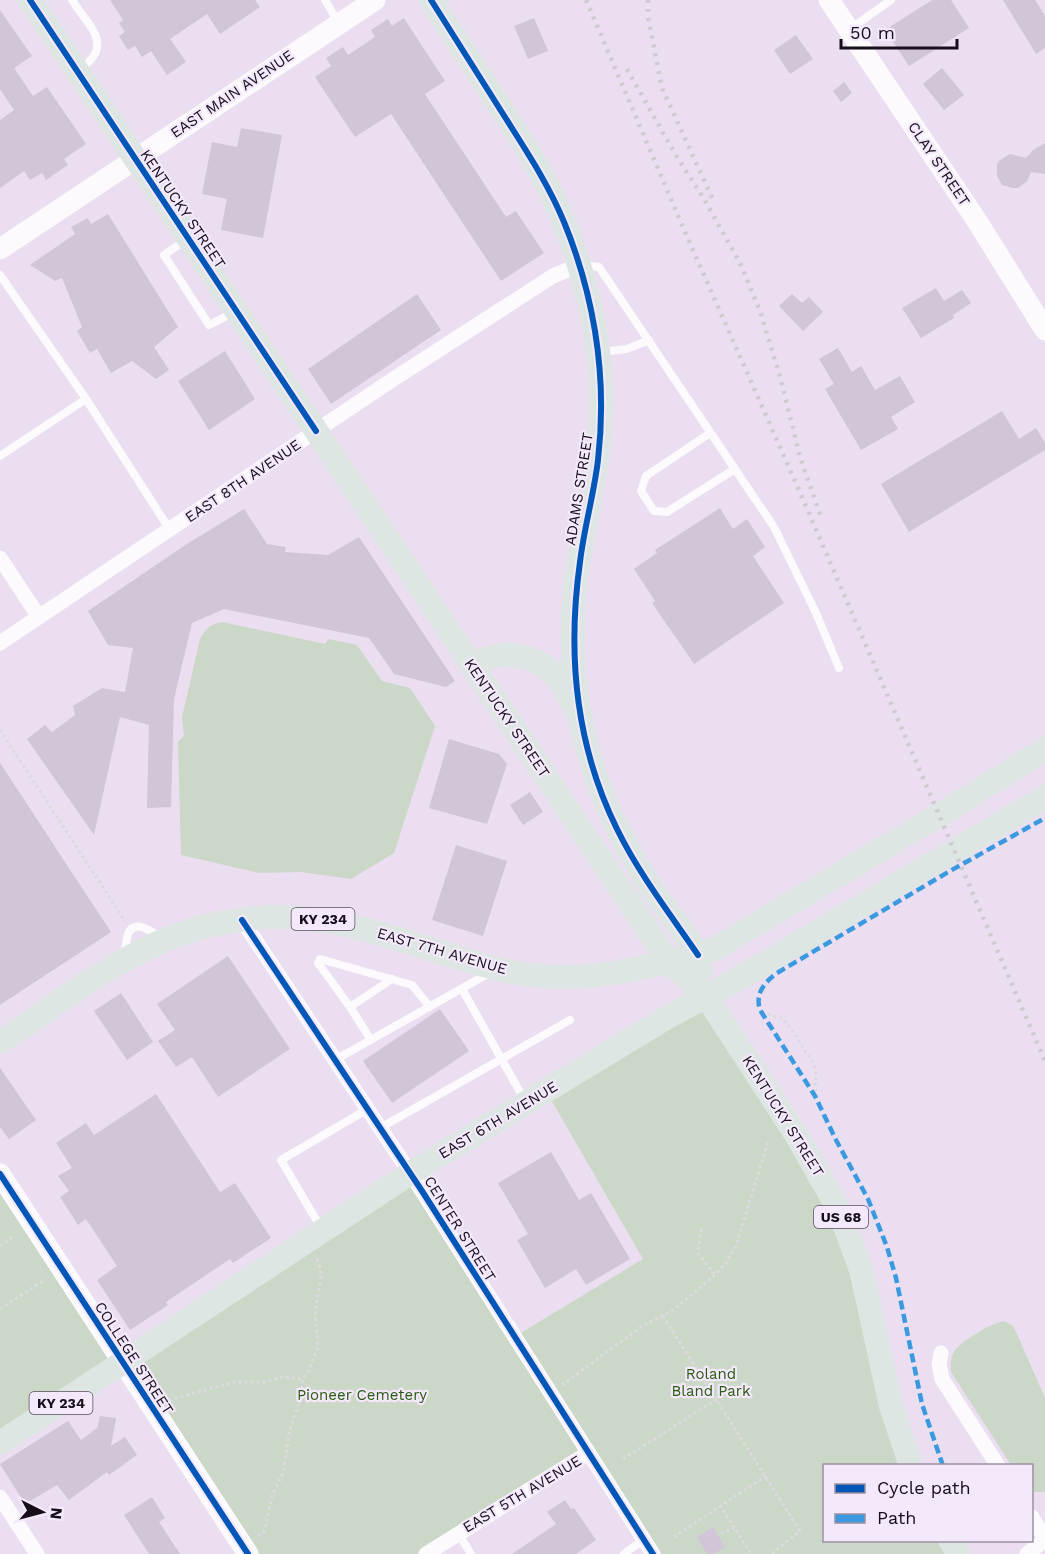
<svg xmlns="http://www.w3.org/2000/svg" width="1045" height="1554" font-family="'Work Sans',sans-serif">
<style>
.green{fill:#cbd8c8}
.building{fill:#d1c5d8}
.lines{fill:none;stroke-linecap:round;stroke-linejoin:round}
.path{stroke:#dddadf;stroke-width:3;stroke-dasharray:3 3;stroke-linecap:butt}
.lane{stroke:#fcfafd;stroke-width:8}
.street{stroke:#fcfafd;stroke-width:15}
.secondary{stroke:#fcfafd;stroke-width:21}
.primary{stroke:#dde6e2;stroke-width:24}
.rail{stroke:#cfccd1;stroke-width:4.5;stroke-dasharray:3 6;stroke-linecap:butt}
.quiet{stroke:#3b9adf;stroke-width:4.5;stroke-dasharray:9 4.5;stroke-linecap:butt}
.cycleway-casing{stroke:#f4e8fb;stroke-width:10}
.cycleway{stroke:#0057b8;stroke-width:6}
.labels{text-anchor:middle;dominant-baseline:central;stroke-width:4.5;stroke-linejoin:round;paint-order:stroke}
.shield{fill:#f4e8fb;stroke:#59505e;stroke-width:1.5}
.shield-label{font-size:14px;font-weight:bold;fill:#160f1a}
.street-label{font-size:15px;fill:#160f1a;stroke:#f4e8fb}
.park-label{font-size:15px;fill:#285a12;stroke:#f4e8fb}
</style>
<rect width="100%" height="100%" fill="#eadef0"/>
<!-- green -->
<path class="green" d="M222,622l103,22 3,-5 29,6 25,36 28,7 25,38 -41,127 -43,26 -50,-7 -42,1 -78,-18 -3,-113 6,-6 -2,-19 18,-78c6,-10 10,-15 22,-17z
M706,996l133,214 72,255 -87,1v74l126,1 9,13h-305l-65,-101 -159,101h-183l-125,-192 -122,81v-266l122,185 290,-190 102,165 129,-78 -97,-168z
M1004,1321l9,5 4,8 28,64v94h-13v-26l-21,-1 -60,-93c0,-7 -1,-14 3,-20 7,-11 37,-29 50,-31z"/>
<!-- building -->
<path class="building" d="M110,0h145l5,7 -40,27 -13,-20 -37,25 16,23 -19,13 -16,-24 -9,6 -7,-11 -7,4 -9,-14 6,-4 -6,-9 4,-3z
M932,0h19l18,28 -60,38 -24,-36z
M1003,0h32l10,16v32l-9,6z
M0,10l32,46 -18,12 19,28 14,-9 39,57 -22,15 4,6 -22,15 -4,-7 -12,7 -6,-9 -24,17v-68l14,-10 -14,-21z
M404,18l41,63 -20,13 81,123 10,-6 28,42 -43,28 -110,-167 -36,23 -40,-60 16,-11 -5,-8 17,-11 5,8 27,-18 -4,-7 17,-11 4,7z
M534,18l14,33 -20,8 -14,-33z
M796,35l17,24 -23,15 -16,-24z
M942,68l22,27 -20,15 -21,-26z
M844,82l8,11 -11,9 -8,-11z
M241,128l41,7 -19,103 -42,-8 6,-31 -25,-5 10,-52 25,5z
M1045,143v31l-14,-2 -4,9 -9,7h-5l-11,-3 -5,-9v-12l3,-4 10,-6 16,4 7,-8z
M108,214l70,113 -24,20 15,23 -13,9 -24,-18 -21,12 -14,-24 -7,4 -13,-22 5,-4 -20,-49 -7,3 -25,-16 45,-31 -4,-7 17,-9 3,6z
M936,288l8,13 18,-11 9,13 -18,12 1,3 -33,20 -19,-30z
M417,294l24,36 -110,74 -23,-35z
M792,294l10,9 7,-6 14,15 -20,19 -24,-25z
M838,348l14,24 9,-6 14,24 25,-14 15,26 -24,15 7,12 -37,21 -36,-61 9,-5 -15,-25z
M225,351l30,48 -46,31 -31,-49z
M1002,411l17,28 17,-11 9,15v7l-136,82 -28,-48z
M720,508l13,21 14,-10 18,28 -12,9 31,47 -90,61 -42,-61 3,-2 -21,-32 23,-16 -2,-3z
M244,509l23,35 19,3 -1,5 43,3 31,-18 96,144 -9,6 -52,-13 -25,-36 -145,-29 -32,14 -18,76 -3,108 -24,1 2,-83 -29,-8 -26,118 -67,-96 18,-14 7,7 23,-17 -2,-9 29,-18 23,4 8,-44 -25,-3 -20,-34 99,-67z
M449,739l50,15 8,10 -20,60 -58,-16z
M0,763l111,169 -111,73z
M530,792l13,20 -20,13 -13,-20z
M456,845l51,16 -24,75 -51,-16z
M228,956l62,93 -72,48 -26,-40 -16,10 -18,-26 17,-11 -18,-26z
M121,993l32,49 -26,18 -33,-49z
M440,1009l29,42 -77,52 -29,-42z
M0,1068l36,52 -27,19 -9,-12z
M156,1094l64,98 15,-9 36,55 -38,25 -3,-4 -64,43 2,3 -38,25 -33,-50 20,-14 -31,-47 -8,6 -18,-28 9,-6 -11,-15 14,-8 -16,-25 30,-20 8,12z
M551,1152l28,48 12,-7 39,66 -44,26 -10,-16 -31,19 -28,-48 11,-6 -30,-51z
M100,1416l16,2 -5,28 14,-9 12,18 -28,20 -2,-3 -38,28 -12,-15 -32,19 -25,-40 68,-43 13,19 16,-12z
M152,1497l13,21 -6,4 21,32h-31l-25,-39z
M565,1500l6,9 3,-1 22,32 -20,14h-64l44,-30 -9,-12z
M713,1527l12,20 -11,7h-7l-10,-17z"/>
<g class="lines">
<!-- path -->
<path class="path" d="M0,730l125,191
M762,1012l19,6 6,5 26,40 3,9 -1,24
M701,1229l-3,24 17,22
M0,1246l14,-10
M0,1309l43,-28
M663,1316l137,215 -29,23
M562,1385l79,-58 32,-17 42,-35 11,-12 10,-17 32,-104
M169,1400l65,-18h30l18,-5 21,2
M623,1459l94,-60
M720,1505l31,49
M721,1534l13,-6
M258,1536l6,-4 8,-36 11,-23 7,-44 11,-32 2,-18 5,-7 10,-25 -3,-36 6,-34 -1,-10 -4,-11
M674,1537l92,-61"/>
<!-- lane -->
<path class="lane" d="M72,0c18,28 43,45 7,70
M325,0l13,22
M850,29l41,-29
M187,239l-23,16 45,70 24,-12
M583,265l16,2 175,260 42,86 23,55
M0,275l86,124 -86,57
M601,352l26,-3 22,-9
M86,399l84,131
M710,433l-64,43 -5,15 13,20 13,1 68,-43
M124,954c2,-7 2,-14 4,-20 6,-16 25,-2 33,4
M462,989l62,110
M350,1007l42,-28
M371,1040l-21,-33 -32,-44 2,-4 92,26 18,22
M335,1060l156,-88
M380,1128l190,-108
M321,1228l-40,-68 87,-51
M458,1533l13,21
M624,1554l20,-15"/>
<!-- street -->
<path class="street" d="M0,558l39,59
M0,643l389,-261 164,-106 26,-11
M242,920l180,271 231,363
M941,1353l-2,11 3,15 56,87
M0,1497l37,57
M1032,1517l13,22
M426,1554l162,-101
M1027,1554l18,-14"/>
<!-- secondary -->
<path class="secondary" d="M829,0l148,221 68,109
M0,249l375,-249
M0,1174l248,380"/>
<!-- primary -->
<path class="primary" d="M30,0l639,962 37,34 91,140 42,74 22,60 30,136 20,60
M431,0c35,56 74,111 107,168 41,72 70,180 62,263 -5,61 -24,120 -27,181 -1,35 0,71 7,105 11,59 35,113 67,164 17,29 47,56 54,89
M472,666c27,-19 65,-13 86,13 7,8 12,19 17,29
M0,1042c61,-40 122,-90 192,-112 16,-5 33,-8 49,-10 90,-15 172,28 257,49 59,14 103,8 161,-5 20,-5 39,-8 57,-16l240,-143 89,-56
M0,1443l412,-271 254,-154 72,-39 307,-182
M950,1540l9,14"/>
<!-- rail -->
<path class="rail" d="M586,0l99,232 117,265 243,564
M648,0v17l14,71 52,114
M627,69l48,85 29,45 36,64 20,48 21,69 19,77 22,63"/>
<!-- quiet -->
<path class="quiet" d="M943,1466l-21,-62 -26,-126 -9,-31 -19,-48 -32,-59 -21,-44 -55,-86c-5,-17 4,-27 17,-37l173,-102 95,-53"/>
<defs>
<path id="cycleway" d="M30,0l286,431
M431,0c24,38 48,76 72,114 22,35 45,69 61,108 14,34 25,73 31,109 7,43 8,86 3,129 -4,34 -14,68 -18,102 -13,92 -4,184 37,267 22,45 53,85 81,126
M242,920l180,271 231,363
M0,1174l248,380"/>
</defs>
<!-- cycleway casing -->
<use href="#cycleway" class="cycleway-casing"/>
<!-- cycleway -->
<use href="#cycleway" class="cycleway"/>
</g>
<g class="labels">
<!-- shield labels -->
<g class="shield">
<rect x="291.5" y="908" width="63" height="22" rx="4.5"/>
<rect x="814" y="1206" width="54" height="22" rx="4.5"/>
<rect x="29.5" y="1392" width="63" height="22" rx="4.5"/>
</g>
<g class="shield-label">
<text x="323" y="919">KY 234</text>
<text x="841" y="1217">US 68</text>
<text x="61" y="1403">KY 234</text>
</g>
<!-- street labels -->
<g class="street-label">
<text transform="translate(232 94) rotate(-34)">EAST MAIN AVENUE</text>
<text transform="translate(939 164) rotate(56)">CLAY STREET</text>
<text transform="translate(183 209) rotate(56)">KENTUCKY STREET</text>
<text transform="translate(243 481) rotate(-34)">EAST 8TH AVENUE</text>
<text transform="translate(579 489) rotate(-81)">ADAMS STREET</text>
<text transform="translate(507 718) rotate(56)">KENTUCKY STREET</text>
<text transform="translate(442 951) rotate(16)">EAST 7TH AVENUE</text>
<text transform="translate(783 1116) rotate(58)">KENTUCKY STREET</text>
<text transform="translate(498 1120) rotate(-31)">EAST 6TH AVENUE</text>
<text transform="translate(460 1229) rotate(58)">CENTER STREET</text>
<text transform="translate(134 1358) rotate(57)">COLLEGE STREET</text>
<text transform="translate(522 1494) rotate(-31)">EAST 5TH AVENUE</text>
</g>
<!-- park labels -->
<g class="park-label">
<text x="711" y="1374">Roland<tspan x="711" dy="17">Bland Park</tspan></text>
<text x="362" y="1395">Pioneer Cemetery</text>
</g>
</g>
<!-- legend -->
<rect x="823" y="1464" width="210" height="78" fill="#f4e8fb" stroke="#9b91a1" stroke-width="1.5"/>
<rect x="835" y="1484" width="30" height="9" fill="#0057b8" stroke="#9b91a1" stroke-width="1.5"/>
<text x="877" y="1494" font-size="18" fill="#160f1a">Cycle path</text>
<rect x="835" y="1514" width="30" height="9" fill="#3b9adf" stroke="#9b91a1" stroke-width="1.5"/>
<text x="877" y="1524" font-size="18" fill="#160f1a">Path</text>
<!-- north arrow -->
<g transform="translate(42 1512) rotate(96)" stroke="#f4e8fb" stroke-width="4.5" paint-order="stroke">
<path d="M0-4.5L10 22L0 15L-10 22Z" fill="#160f1a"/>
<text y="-9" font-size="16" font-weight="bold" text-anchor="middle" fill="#160f1a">N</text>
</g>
<!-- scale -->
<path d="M841 39v9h116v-9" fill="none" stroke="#160f1a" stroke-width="3"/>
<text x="850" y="39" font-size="18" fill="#160f1a" stroke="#f4e8fb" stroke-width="4.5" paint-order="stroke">50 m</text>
</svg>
